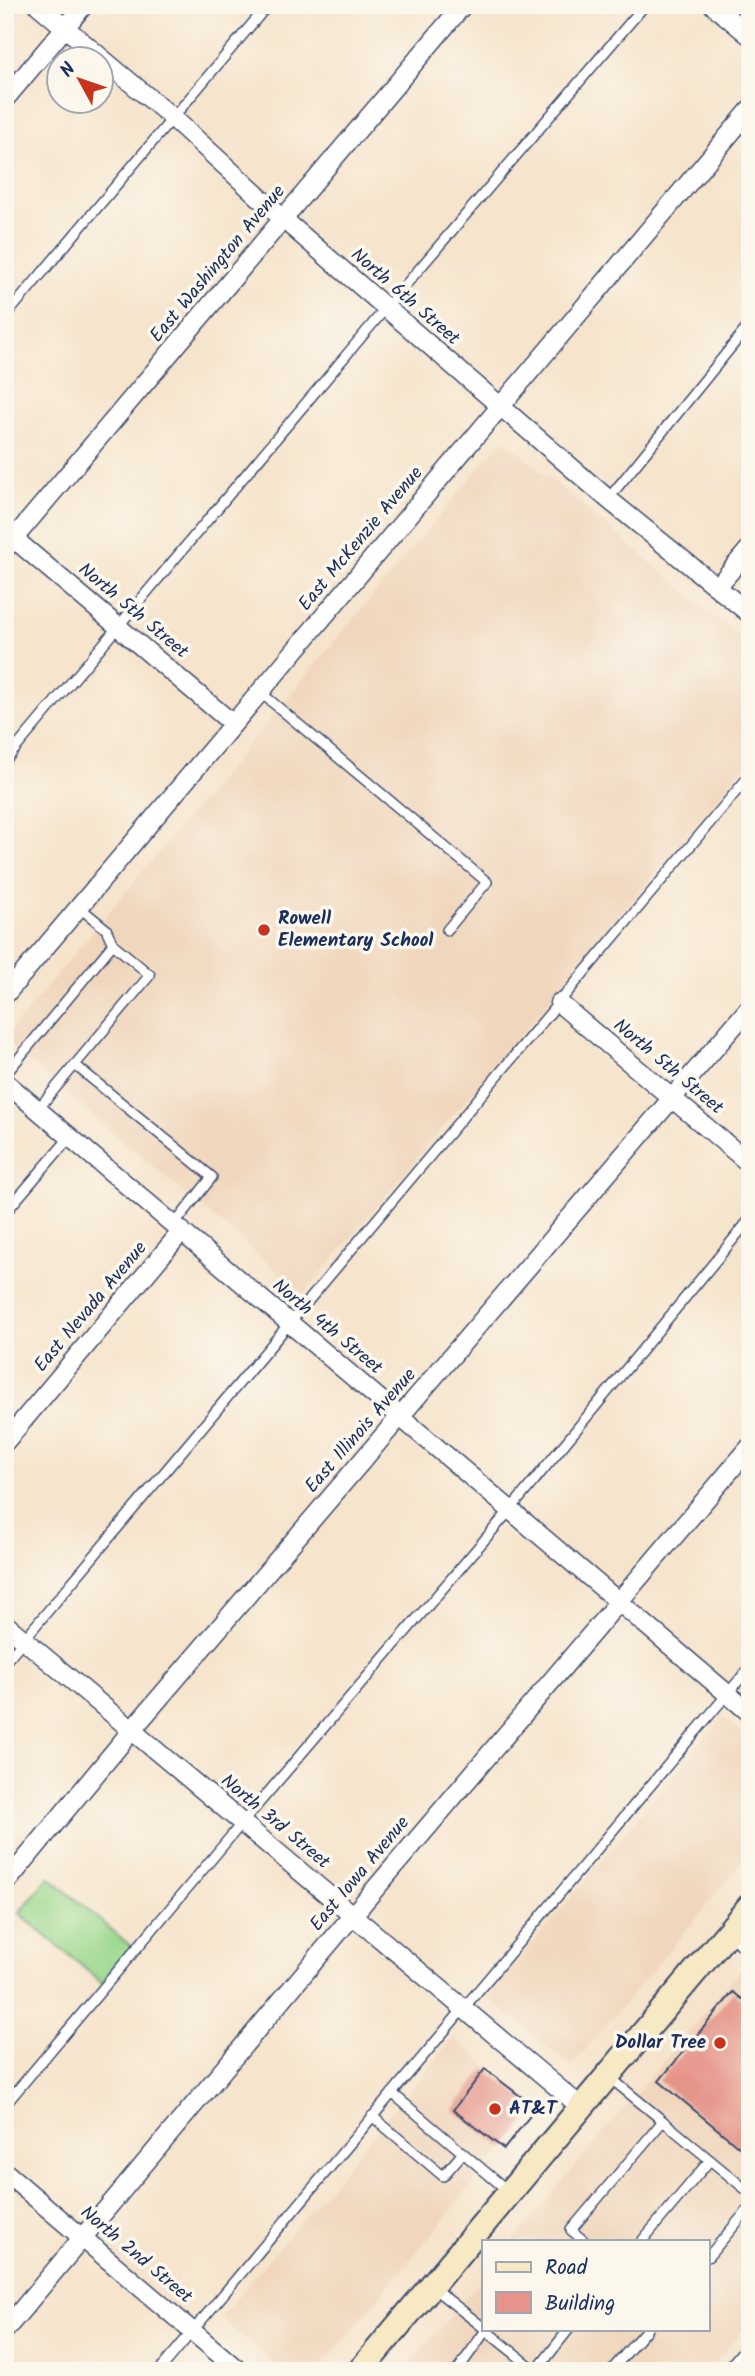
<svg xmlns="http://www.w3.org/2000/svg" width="755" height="2376" font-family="Kalam,sans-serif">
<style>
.built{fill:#f0d6bc}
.green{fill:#9bd88c;stroke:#5b8475;stroke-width:2}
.building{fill:#e69489}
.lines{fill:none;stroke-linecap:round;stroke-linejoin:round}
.lane-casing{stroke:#3c4a6e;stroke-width:12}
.street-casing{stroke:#3c4a6e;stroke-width:21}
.secondary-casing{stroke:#3c4a6e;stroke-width:28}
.lane{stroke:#fff;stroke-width:9}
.street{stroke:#fff;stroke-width:18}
.secondary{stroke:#f6e9c3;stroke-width:24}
.poi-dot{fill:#c8321e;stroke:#fbf7ec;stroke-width:2.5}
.labels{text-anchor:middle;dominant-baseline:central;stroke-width:7;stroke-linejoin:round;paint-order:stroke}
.street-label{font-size:19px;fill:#1b2f5e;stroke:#fbf7ec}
.poi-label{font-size:19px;font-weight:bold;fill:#1b2f5e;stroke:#fbf7ec;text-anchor:start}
</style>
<rect width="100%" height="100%" fill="#fbf7ec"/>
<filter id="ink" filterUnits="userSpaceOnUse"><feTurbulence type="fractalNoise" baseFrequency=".0143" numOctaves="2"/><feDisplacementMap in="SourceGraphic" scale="14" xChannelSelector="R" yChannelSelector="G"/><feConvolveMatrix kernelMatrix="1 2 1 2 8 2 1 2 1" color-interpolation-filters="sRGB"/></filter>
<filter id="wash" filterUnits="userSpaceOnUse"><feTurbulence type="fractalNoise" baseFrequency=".00686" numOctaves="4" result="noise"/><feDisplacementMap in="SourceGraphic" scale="28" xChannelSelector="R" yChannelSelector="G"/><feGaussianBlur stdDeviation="1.57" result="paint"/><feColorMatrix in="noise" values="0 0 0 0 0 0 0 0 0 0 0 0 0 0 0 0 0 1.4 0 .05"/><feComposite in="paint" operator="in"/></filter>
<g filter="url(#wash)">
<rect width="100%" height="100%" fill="#f6e4cc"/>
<!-- built -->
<path class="built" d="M506,441l244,205v114l-446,534 -297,-251 -2,-6 494,-593z
M722,1716l28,24v114l-179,213 -83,-70z
M750,1958v364l-42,49h-304l80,-95v53h224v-88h-195z
M454,2037l82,71 -218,263h-36l-62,-53z"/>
<!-- green -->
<path class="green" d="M49,1877l83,70 -30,36 -83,-70z"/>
<g id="blocks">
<!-- building -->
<path class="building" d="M733,1992l17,13v151l-91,-75z
M485,2069l51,39 -32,41 -51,-39z"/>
</g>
</g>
<g filter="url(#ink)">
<use href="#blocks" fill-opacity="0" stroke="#3c4a6e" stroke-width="2"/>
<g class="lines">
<defs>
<path id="lane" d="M5,317l263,-312
M608,499l142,-175
M260,692l227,190 -40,48
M5,761l380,-452 260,-304
M75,1065l137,112 -38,48
M5,1075l108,-131
M38,1109l112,-134 -37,-31 -7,-15 -27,-22
M5,1213l65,-76
M5,1662l745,-887
M728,1935l22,17
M608,2076l55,45
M392,2093l116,98
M5,2105l237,-282 268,-313 240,-291
M372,2116l71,60 20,-23
M584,2241l-13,-11 92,-109 87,72
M642,2241l68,-81
M708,2257l42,-50
M432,2287l52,41
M484,2329l51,41
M159,2371l591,-704
M457,2371l29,-41
M536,2371l33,-42
M611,2371l36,-42
M726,2371l24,-29"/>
<path id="street" d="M38,5l135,113 110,101 325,280 142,115
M713,5l37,31
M5,99l79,-94
M6,532l227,192
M5,549l458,-544
M717,587l33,-39
M5,995l745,-885
M559,1003l191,161
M5,1082l745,631
M5,1442l177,-211
M5,1624l576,483
M5,1884l127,-154 618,-723
M5,2172l234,199
M5,2330l348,-415 397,-468"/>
<path id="secondary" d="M360,2371l390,-465"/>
</defs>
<!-- lane casing -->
<use href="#lane" class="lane-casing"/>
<!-- street casing -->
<use href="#street" class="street-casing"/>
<!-- secondary casing -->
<use href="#secondary" class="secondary-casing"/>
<!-- lane -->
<use href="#lane" class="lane"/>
<!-- street -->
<use href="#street" class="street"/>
<!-- secondary -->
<use href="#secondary" class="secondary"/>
</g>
</g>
<!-- markers -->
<g class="poi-dot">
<circle cx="264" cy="930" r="7"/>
<circle cx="720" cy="2043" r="7"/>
<circle cx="495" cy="2109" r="7"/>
</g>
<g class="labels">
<!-- street labels -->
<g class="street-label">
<text transform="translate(218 264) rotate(-50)">East Washington Avenue</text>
<text transform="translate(405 297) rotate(41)">North 6th Street</text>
<text transform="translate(361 539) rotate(-50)">East McKenzie Avenue</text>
<text transform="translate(133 611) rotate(40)">North 5th Street</text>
<text transform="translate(668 1067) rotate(40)">North 5th Street</text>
<text transform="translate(91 1307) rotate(-50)">East Nevada Avenue</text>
<text transform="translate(327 1327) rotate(40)">North 4th Street</text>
<text transform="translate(361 1431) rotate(-49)">East Illinois Avenue</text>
<text transform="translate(275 1822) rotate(40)">North 3rd Street</text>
<text transform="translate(360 1874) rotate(-50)">East Iowa Avenue</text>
<text transform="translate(136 2255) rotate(40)">North 2nd Street</text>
</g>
<!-- poi labels -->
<g class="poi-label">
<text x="278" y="919">Rowell<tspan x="278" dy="22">Elementary School</tspan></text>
<text x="706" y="2043" text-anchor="end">Dollar Tree</text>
<text x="509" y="2109">AT&amp;T</text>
</g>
</g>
<!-- margin -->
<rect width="755" height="2376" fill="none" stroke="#fbf7ec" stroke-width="28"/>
<!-- legend -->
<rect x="482" y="2240" width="228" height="91" fill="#fbf7ec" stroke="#a1a7b3" stroke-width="2"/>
<rect x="496" y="2262" width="35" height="10" fill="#f6e9c3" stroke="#a1a7b3" stroke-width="2"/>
<text x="545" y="2274" font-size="21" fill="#1b2f5e">Road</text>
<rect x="496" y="2292" width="35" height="21" fill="#e69489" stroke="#a1a7b3" stroke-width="2"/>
<text x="545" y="2310" font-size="21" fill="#1b2f5e">Building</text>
<!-- north arrow -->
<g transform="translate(80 80) rotate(310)"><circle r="33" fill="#fbf7ec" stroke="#a1a7b3" stroke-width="2"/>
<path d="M0-5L12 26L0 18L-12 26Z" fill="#c8321e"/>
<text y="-10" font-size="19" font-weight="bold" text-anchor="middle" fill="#1b2f5e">N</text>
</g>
</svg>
